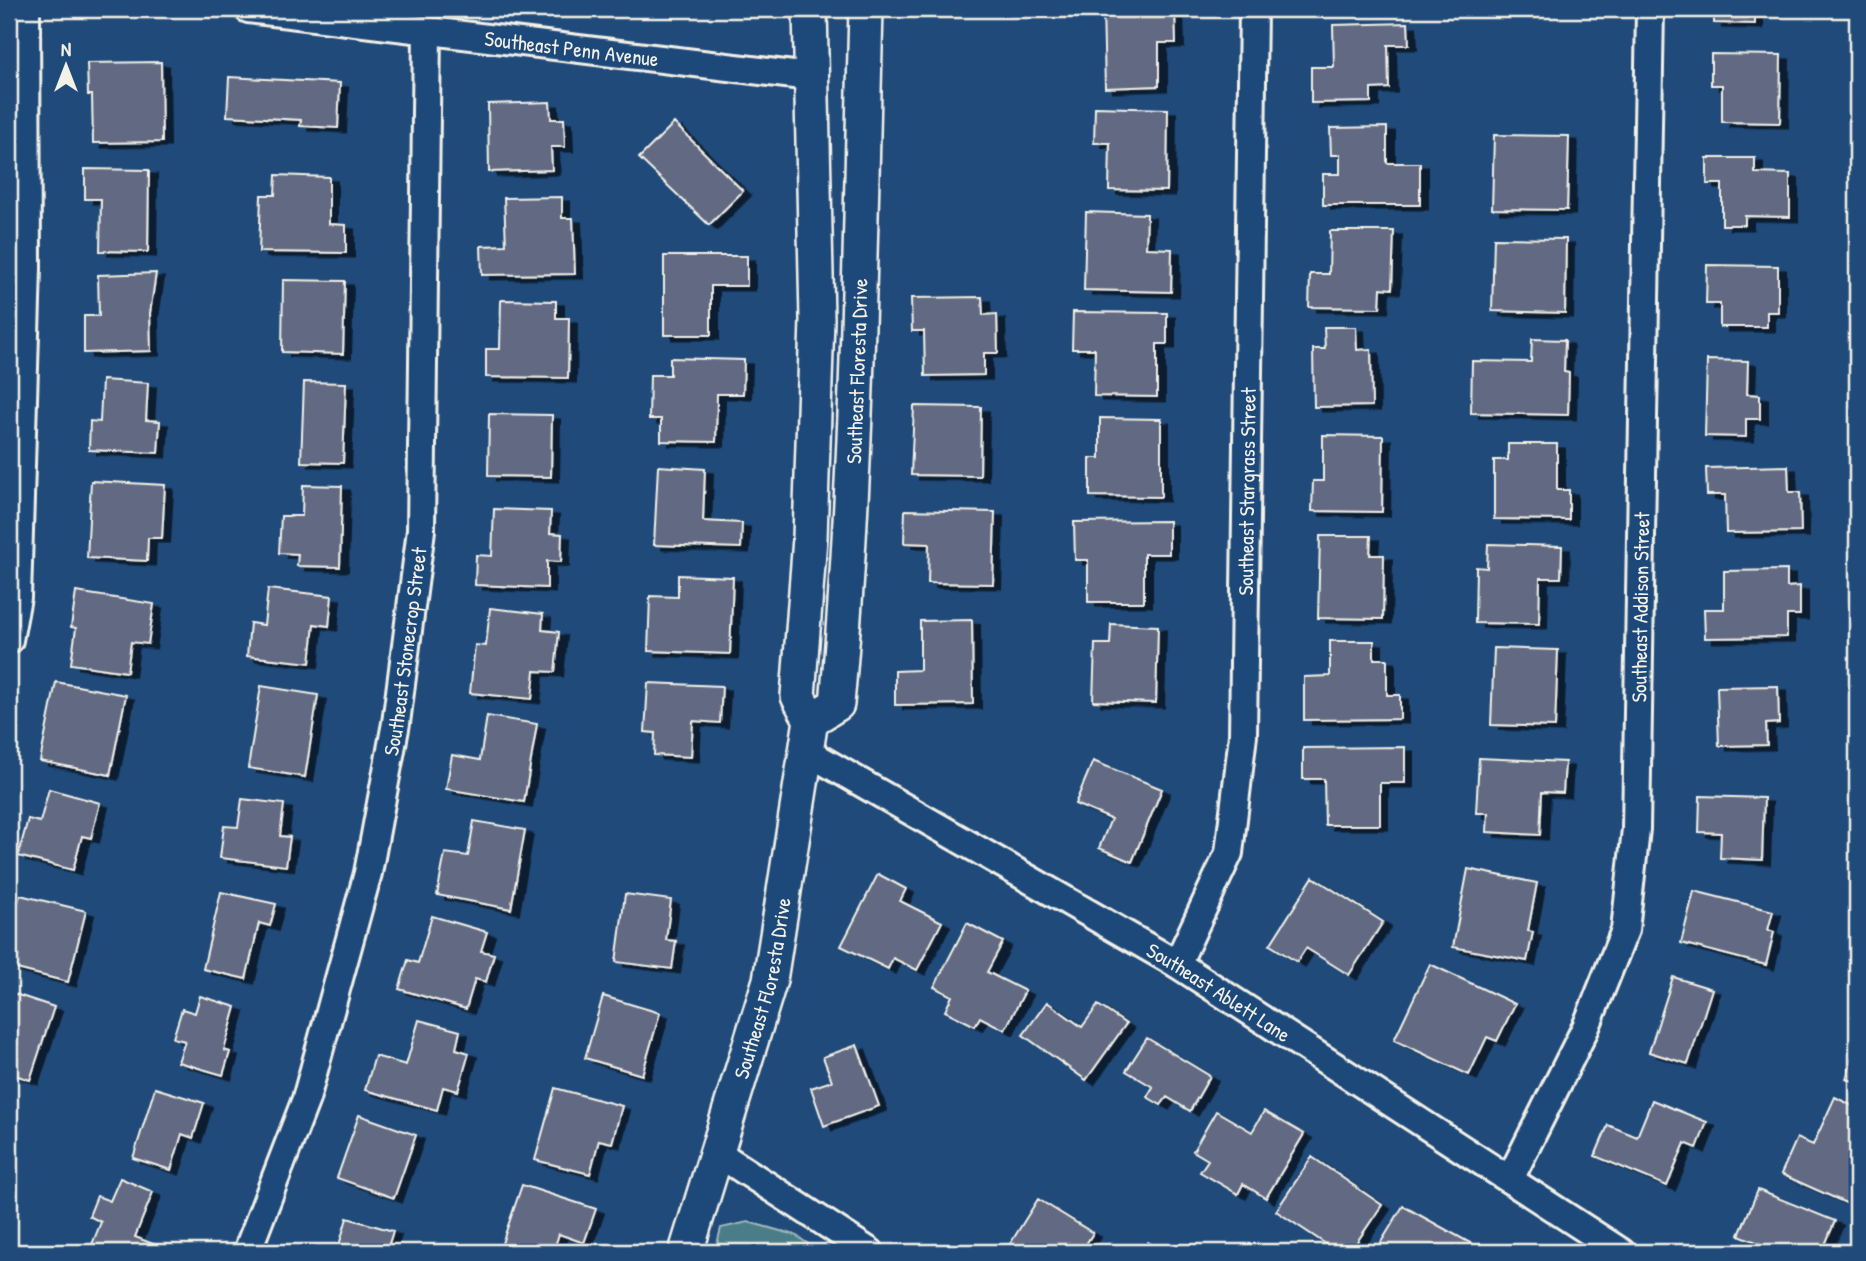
<svg xmlns="http://www.w3.org/2000/svg" width="1866" height="1261" font-family="'Patrick Hand',sans-serif">
<style>
.green{fill:#4b7d89;stroke:#a0b7b8;stroke-width:2}
.building{fill:#626a83;stroke:#f4f1e8;stroke-width:2;filter:url(#shadow)}
.lines{fill:none;stroke-linecap:round;stroke-linejoin:round}
.minor-casing{stroke:#f4f1e8;stroke-width:32}
.tertiary-casing{stroke:#f4f1e8;stroke-width:38}
.minor{stroke:#1f4a7a;stroke-width:26}
.tertiary{stroke:#1f4a7a;stroke-width:33}
.labels{text-anchor:middle;dominant-baseline:central;stroke-width:5;stroke-linejoin:round;paint-order:stroke}
.street-label{font-size:21px;fill:#f4f1e8;stroke:#1f4a7a}
</style>
<defs>
<filter id="shadow"><feDropShadow dx="8" dy="4.5" stdDeviation="0" flood-color="#0009"/></filter>
</defs>
<rect width="100%" height="100%" fill="#1f4a7a"/>
<filter id="ink" filterUnits="userSpaceOnUse"><feTurbulence type="fractalNoise" baseFrequency=".0143" numOctaves="2"/><feDisplacementMap in="SourceGraphic" scale="14" xChannelSelector="R" yChannelSelector="G"/><feConvolveMatrix kernelMatrix="1 2 1 2 8 2 1 2 1" color-interpolation-filters="sRGB"/></filter>
<g filter="url(#ink)">
<!-- green -->
<path class="green" d="M748,1222l47,13 25,17h-105l6,-24z"/>
<!-- building -->
<path class="building" d="M1103,9h72l1,34h-17v43l-54,2z
M1714,9h41v15l-41,-1z
M1408,23l1,22h-21l1,43 -18,1v13l-60,1v-36h23l-1,-42z
M1711,54l70,1 -1,68 -58,-1v-37h-11z
M161,62l1,80 -69,1 -1,-48h-4l-1,-32z
M229,77l111,6 -2,45 -38,-2 1,-6 -74,-4z
M550,102l1,17h13l1,28h-14l1,23 -63,2 -1,-68z
M1095,107l73,2 -1,82 -58,-1 1,-47h-16z
M674,123l69,68 -34,34 -70,-67z
M1387,127v36h33v42h-97v-31h17v-19h-9l-1,-27z
M1494,135l75,1 -2,74 -75,-1z
M1707,158h48v15l35,1v43l-45,-1v9h-23v-41h-15z
M85,169l64,1 -1,82 -48,-1 1,-52h-16z
M276,175l53,2v47l17,1v28l-87,-1 2,-57h14z
M562,197v21h11l2,56 -93,1 -1,-29 25,-1 -2,-47z
M1086,212l61,2 -1,34 26,1 -1,43 -87,-2z
M1330,231h64l-2,58 -11,-1 -1,20 -71,-1 1,-33h19z
M1494,238l72,1 -1,74 -73,-2z
M664,256h83v30h-36v49h-47z
M1707,265l71,1v46h-11v15h-47v-23h-14z
M156,273l-6,40 1,38 -67,2v-37h15l-1,-41z
M283,280l62,1 -2,73 -61,-2z
M982,297l1,18 14,-1 1,39h-14v22l-59,1 -1,-45h-12l-1,-33z
M501,300l55,1v17h13l-1,60 -82,-1v-28h14z
M1073,312l94,1v31h-10v53l-63,-1 1,-47h-23z
M1324,327h32l1,23 14,-1 1,57 -58,1 -1,-58h12z
M1532,339l33,1 -1,32 5,1 -1,42 -97,-2 1,-52 59,1z
M670,358l74,2 -1,34h-26l-1,48 -55,-1v-22h-12l1,-44h20z
M1707,360l41,1 -1,33 13,1v24h-14v18l-41,-1z
M102,380l46,3 -2,37 14,1 -2,32 -69,-3 1,-29 10,1z
M304,382l42,1 -3,80 -42,-1z
M914,406l67,1 -1,69 -69,-1z
M489,414l63,1 -1,62 -63,-1z
M1100,418l61,1v78l-71,-1v-38h10z
M1323,435l60,1 -1,76 -70,-1 1,-30h10z
M1508,444h49v46h12v30l-75,-1v-59h14z
M658,466l47,3 -2,52 39,2 -1,25 -87,-3z
M1788,466l1,26h11l1,40 -75,1 -1,-38h-18l-1,-27z
M91,481l74,4 -3,53h-14l-1,23 -60,-3z
M303,485l39,1 -2,81 -43,-1 1,-12 -19,-1 2,-37h21z
M494,509l57,2 -1,22 12,1 -1,28 -14,-1v27l-72,-3 1,-30 16,1z
M905,510l90,2 -2,72 -65,-1 1,-39 -25,-1z
M1169,521v33h-25v48h-56v-42h-13l-1,-38z
M1320,536h51l-1,19h14l-1,64 -65,-1z
M1488,544l74,2 -1,32h-21l-1,46 -64,-1 1,-56 11,1z
M1787,570v17l13,-1v29h-13v22l-82,1 -1,-29h20v-38z
M678,575l55,2 -3,77 -82,-3 2,-55 28,1z
M268,589l64,7 -3,30 -15,-2 -4,39 -63,-7 3,-33 14,2z
M76,592l78,12 -6,40 -17,-2 -4,30 -56,-8 5,-36 -5,-1z
M490,608l53,6 -1,16 17,2 -4,40 -20,-1 -3,28 -62,-6 5,-48 11,1z
M972,620l1,84 -78,1v-34l25,-1v-49z
M1111,624l47,2 -2,77 -63,-2 2,-57h15z
M1330,641h44v18h13v36h13v24l-96,1v-43l26,-1z
M1494,648l64,2 -3,77 -64,-2z
M56,682l70,13 -16,80 -70,-14z
M648,683l74,3 -2,37 -27,-2 -2,36 -37,-2 1,-22 -10,-1z
M261,686l57,9 -13,82 -57,-9z
M1778,686l1,37 -13,1 1,21 -48,1 -2,-59z
M487,716l50,8 -13,78 -78,-13 6,-34 28,5z
M1405,747v36h-25v42h-55l-1,-46h-21v-31z
M1479,758l86,4 -2,31 -21,-1 -2,43 -53,-3 1,-19h-12z
M1093,761l69,28 -30,73 -33,-14 12,-29 -36,-15z
M49,789l51,14 -9,35 -9,-2 -9,34 -55,-14 10,-37 12,3z
M1700,796l64,2 -2,62 -42,-2 1,-25 -22,-1z
M242,799l42,5 -4,32 10,1 -4,29 -66,-8 4,-32 14,1z
M474,821l51,9 -14,79 -74,-14 8,-42 23,3z
M1468,869l69,14 -9,48 5,1 -6,29 -74,-14z
M878,874l28,15 -6,12 42,21 -25,48 -24,-12 -5,11 -47,-23z
M1313,877l70,45 -34,53 -43,-27 -9,14 -27,-17z
M1694,891l79,20 -5,19 6,2 -8,33 -85,-22z
M221,892l55,12 -6,22 -11,-3 -13,56 -43,-10z
M625,894l46,6 -5,40 10,1 -4,28 -56,-7z
M20,895l66,16 -18,71 -59,-15v-45l4,1z
M432,916l55,16 -6,19 13,3 -8,28 -11,-3 -9,30 -67,-20 9,-29 10,3z
M967,923l36,19 -16,30 38,19 -20,39 -25,-13 -5,9 -30,-15 7,-15 -18,-9z
M1430,964l85,40 -18,37 -10,-4 -18,38 -75,-35z
M1673,977l39,12 -24,75 -39,-12z
M9,992l45,15 -24,73 -21,-7z
M200,996l36,11 -12,43 6,2 -7,23 -45,-13 7,-21 -12,-3 9,-29 13,4z
M603,996l57,17 -18,62 -57,-17z
M1047,1002l35,25 16,-22 28,19 -40,56 -63,-45z
M419,1020l41,11 -4,18 13,4 -11,38 -15,-4 -6,23 -72,-20 10,-34 31,9z
M1147,1038l63,38 -20,35 -23,-14 -6,8 -14,-8 6,-10 -27,-16z
M1857,1040v42l-11,-3z
M857,1045l22,61 -55,20 -13,-38 21,-7 -9,-24z
M155,1088l49,15 -11,35 -11,-4 -11,36 -38,-12z
M555,1088l67,18 -10,37 -13,-3 -9,34 -55,-14z
M1835,1097l22,11v100l-76,-34 16,-36 16,7z
M1652,1100l55,22 -10,26 -12,-5 -18,43 -72,-30 13,-31 29,12z
M1216,1111l36,21 12,-21 40,23 -38,64 -23,-14 -5,10 -38,-22 8,-12 -15,-9z
M359,1115l57,20 -22,63 -57,-20z
M1312,1157l70,48 -32,47h-12l-62,-41z
M120,1178l33,14 -18,45 26,10 -2,5h-70l12,-30 -12,-6 8,-20 13,5z
M522,1185l74,24 -12,34 -25,-9 -6,18h-54z
M1758,1190l77,31 -13,31h-47l1,-2 -37,-15z
M1038,1199l55,34 -12,19h-76z
M1403,1206l71,39 -5,7h-94z
M347,1218l46,13 -5,16 12,5h-63z
M1148,1242l15,10h-22z"/>
<g class="lines">
<defs>
<g id="minor">
<path id="s1" d="M248,9l562,68"/>
<path d="M9,640l8,-43 10,-329 -1,-259"/>
<path id="s2" d="M806,751l371,213 444,288"/>
<path id="s3" d="M1177,964l52,-111 14,-118 10,-726"/>
<path d="M719,1154l151,98"/>
<path id="s4" d="M1510,1179l76,-152 39,-97 11,-101 14,-820"/>
<path id="s5" d="M247,1252l59,-153 62,-226 28,-150 25,-193 6,-499"/>
</g>
<g id="tertiary">
<path id="s6" d="M811,720l26,-16c21,-232 23,-463 29,-695"/>
<path id="s7" d="M686,1252l84,-272 41,-260 -13,-24 12,-158 7,-219 -7,-310"/>
</g>
</defs>
<!-- minor casing -->
<use href="#minor" class="minor-casing"/>
<!-- tertiary casing -->
<use href="#tertiary" class="tertiary-casing"/>
<!-- minor -->
<use href="#minor" class="minor"/>
<!-- tertiary -->
<use href="#tertiary" class="tertiary"/>
</g>
</g>
<g class="labels">
<!-- street labels -->
<g class="street-label">
<text stroke="none"><textPath href="#s1" startOffset="326">Southeast Penn Avenue</textPath></text>
<text stroke="none"><textPath href="#s6" startOffset="364">Southeast Floresta Drive</textPath></text>
<text stroke="none"><textPath href="#s3" startOffset="485">Southeast Stargrass Street</textPath></text>
<text stroke="none"><textPath href="#s4" startOffset="598">Southeast Addison Street</textPath></text>
<text stroke="none"><textPath href="#s5" startOffset="623">Southeast Stonecrop Street</textPath></text>
<text stroke="none"><textPath href="#s7" startOffset="275">Southeast Floresta Drive</textPath></text>
<text stroke="none"><textPath href="#s2" startOffset="478">Southeast Ablett Lane</textPath></text>
</g>
</g>
<!-- margin -->
<rect width="1866" height="1261" fill="none" stroke="#1f4a7a" stroke-width="35"/>
<rect x="18" y="18" width="1831" height="1226" fill="none" stroke="#f4f1e8" stroke-width="2.5" filter="url(#ink)"/>
<!-- north arrow -->
<g transform="translate(66 66)" stroke="#1f4a7a" stroke-width="5" paint-order="stroke">
<path d="M0-5L12 26L0 18L-12 26Z" fill="#f4f1e8"/>
<text y="-10" font-size="19" font-weight="bold" text-anchor="middle" fill="#f4f1e8">N</text>
</g>
</svg>
